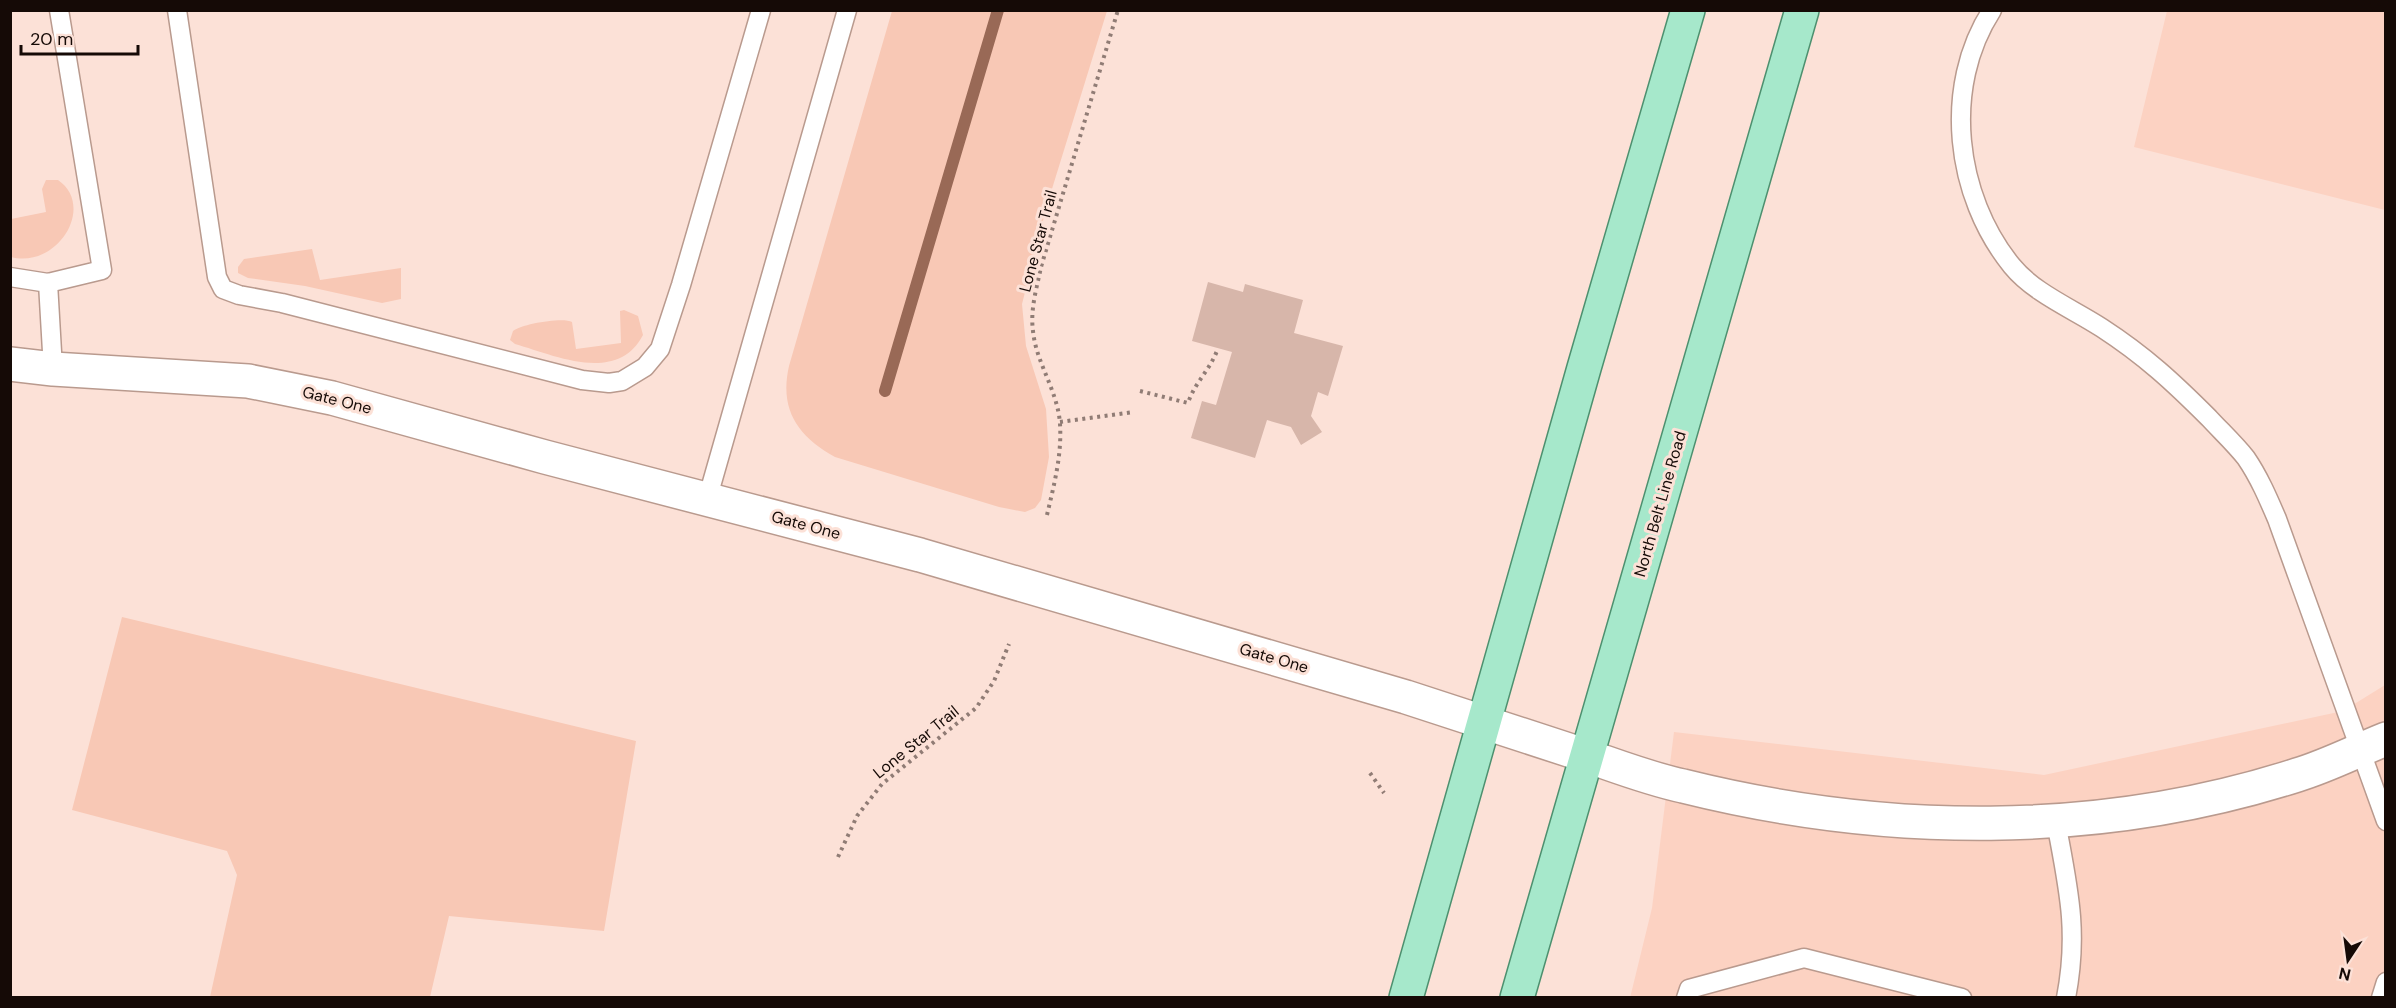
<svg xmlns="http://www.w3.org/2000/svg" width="2396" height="1008" font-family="'DM Sans',sans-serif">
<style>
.built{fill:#fcd2c2}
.green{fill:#f8c8b5}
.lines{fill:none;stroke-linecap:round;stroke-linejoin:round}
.stream{stroke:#996956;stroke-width:12}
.building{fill:#d7b6aa}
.service-casing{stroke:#b99a8e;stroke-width:21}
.minor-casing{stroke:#b99a8e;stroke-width:36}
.tertiary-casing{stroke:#b99a8e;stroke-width:36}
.primary-casing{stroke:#4d906f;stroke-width:36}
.path{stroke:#907c75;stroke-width:4;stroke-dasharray:3 4.5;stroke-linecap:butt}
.service{stroke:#fff;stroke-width:18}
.minor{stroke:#fff;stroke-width:33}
.tertiary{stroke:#fff;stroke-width:33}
.primary{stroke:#a6e8cb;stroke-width:33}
.labels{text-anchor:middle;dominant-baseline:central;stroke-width:6;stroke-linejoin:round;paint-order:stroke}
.street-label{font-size:16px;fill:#150a06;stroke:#fce1d7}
</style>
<rect width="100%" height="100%" fill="#fce1d7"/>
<!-- built -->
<path class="built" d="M2167,11h218v199l-251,-63z
M2385,685v312l-755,1 22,-90 22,-176 370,43 299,-64z"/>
<!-- green -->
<path class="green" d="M892,11h215l-60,194 -25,99 4,42 20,63 3,48 -8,43 -6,8 -10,4 -26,-5 -164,-50c-37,-21 -56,-47 -46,-91z
M46,180h12c38,26 0,89 -47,77v-38l35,-7 -4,-23z
M312,249l8,31 81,-12v31l-19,4 -77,-17 -57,-8 -10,-5v-6l6,-8z
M624,310l14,6 5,19c-26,50 -89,20 -128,9l-5,-4 3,-9c9,-7 50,-14 59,-9l4,27 45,-6 -1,-32z
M122,617l514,124 -32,190 -155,-15 -19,81h-220l27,-122 -10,-24 -155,-41z"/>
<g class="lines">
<!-- stream -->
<path class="stream" d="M885,391l113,-381"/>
</g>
<!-- building -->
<path class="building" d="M1208,282l35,10 2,-8 58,16 -9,33 49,13 -15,50 -10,-4 -7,24 11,16 -21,13 -10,-18 -24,-7 -12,38 -64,-20 11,-37 14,4 16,-53 -40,-11z"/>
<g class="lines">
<defs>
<path id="service" d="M177,10l40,267 6,12 16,6 43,8 300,77 27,3 13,-2 23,-14 15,-18 21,-64 80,-275
M1992,10c-50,77 -37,186 20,256 22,27 61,43 90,62 43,28 71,54 107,90 12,13 26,26 37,40 13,19 22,40 31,61l109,302
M10,277l38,6
M53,369l-5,-86 54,-13 -43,-260
M707,500l140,-490
M2056,822c12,65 23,109 10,176
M1686,998l3,-9 115,-31 158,40
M2381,998l5,-16"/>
<path id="minor" d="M1587,756c32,11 63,23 96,30 201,50 415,53 614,-11 30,-9 59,-24 89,-36"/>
<path id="tertiary" d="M10,364l43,5 195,12 84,17 213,59 375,98 486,142 181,59"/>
<path id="primary" d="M1406,998l178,-630 104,-358
M1517,998l285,-988"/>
</defs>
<!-- service casing -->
<use href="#service" class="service-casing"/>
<!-- minor casing -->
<use href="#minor" class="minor-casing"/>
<!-- tertiary casing -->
<use href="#tertiary" class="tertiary-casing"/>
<!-- primary casing -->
<use href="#primary" class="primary-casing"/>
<!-- path -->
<path class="path" d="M1140,391l48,12c7,-21 23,-34 30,-55
M1060,422l74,-10
M1047,515c7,-30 15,-60 13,-91 -2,-33 -24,-61 -27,-93 -3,-22 4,-44 8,-64l77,-257
M1370,773l14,20
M838,857l19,-41 25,-32 94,-76 18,-27 15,-37"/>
<!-- service -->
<use href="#service" class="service"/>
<!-- minor -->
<use href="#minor" class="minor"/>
<!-- tertiary -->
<use href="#tertiary" class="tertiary"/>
<!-- primary -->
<use href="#primary" class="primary"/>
</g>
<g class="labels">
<!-- street labels -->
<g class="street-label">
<text transform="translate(1038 241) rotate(-75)">Lone Star Trail</text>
<text transform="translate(337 400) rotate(14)">Gate One</text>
<text transform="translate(1660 504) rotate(-74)">North Belt Line Road</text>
<text transform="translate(806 525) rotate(15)">Gate One</text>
<text transform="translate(1274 658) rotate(16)">Gate One</text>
<text transform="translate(916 742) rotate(-39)">Lone Star Trail</text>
</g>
</g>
<!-- border -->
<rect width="2396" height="1008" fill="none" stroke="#150a06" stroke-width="24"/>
<!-- north arrow -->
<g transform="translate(2348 960) rotate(193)" stroke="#fce1d7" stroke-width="4.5" paint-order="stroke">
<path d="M0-4.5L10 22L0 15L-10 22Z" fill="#150a06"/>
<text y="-9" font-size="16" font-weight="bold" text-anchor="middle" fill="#150a06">N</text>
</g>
<!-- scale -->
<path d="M21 45v9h117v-9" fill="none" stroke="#150a06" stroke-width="3"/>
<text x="30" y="45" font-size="18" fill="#150a06" stroke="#fce1d7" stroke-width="4.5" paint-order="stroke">20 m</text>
</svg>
